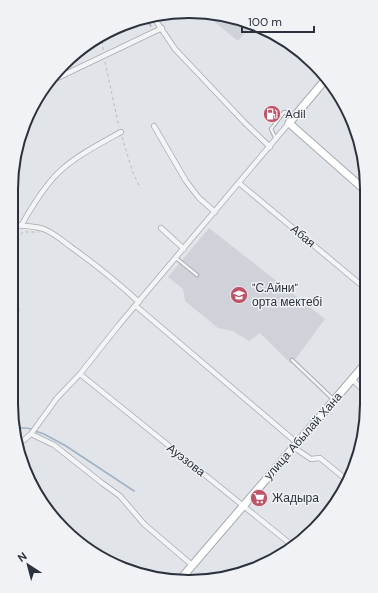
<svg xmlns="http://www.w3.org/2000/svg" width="378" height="593" font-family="'DM Sans',sans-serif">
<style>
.built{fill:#cfd3d9}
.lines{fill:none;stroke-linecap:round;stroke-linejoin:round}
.stream{stroke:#a0b2c4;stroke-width:1.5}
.lane-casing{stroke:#a7abb1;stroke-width:4.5}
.street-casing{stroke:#a7abb1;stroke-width:6}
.secondary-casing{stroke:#a7abb1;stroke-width:9}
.path{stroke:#b7babe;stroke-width:1;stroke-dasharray:3 3;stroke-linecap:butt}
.lane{stroke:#f3f4f6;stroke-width:2.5}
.street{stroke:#f3f4f6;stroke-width:4.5}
.secondary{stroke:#fff;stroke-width:7}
.labels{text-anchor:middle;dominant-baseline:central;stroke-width:3;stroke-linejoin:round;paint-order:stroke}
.poi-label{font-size:12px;fill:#2b323d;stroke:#f0f2f5;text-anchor:start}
.street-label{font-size:12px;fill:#2b323d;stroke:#f0f2f5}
.rim{fill:none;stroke:#2b323d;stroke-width:2}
</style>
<rect width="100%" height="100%" fill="#e1e4e8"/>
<!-- built -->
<path class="built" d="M206,15l40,5 6,4 -14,17z
M209,228l116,91 -29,39 -6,5 -30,-30 -11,8 -16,-10 -15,-3 -33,-27 -2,-12 -15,-12z"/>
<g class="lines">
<!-- stream -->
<path class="stream" d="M146,20l5,6
M15,428h11l6,1
M35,431l9,3 22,12 68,45"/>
<defs>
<path id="lane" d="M276,139l-5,-10 13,-17 11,3
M176,258l21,17
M292,360l42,40"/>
<path id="street" d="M154,18l21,31 70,74 25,24
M49,82l113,-54
M154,126l32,55 13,17 16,14
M239,183l127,106
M12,224c11,3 23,1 34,6 9,4 17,11 25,17 24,17 46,35 68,55
M21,226c10,-18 23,-39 37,-53 16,-16 43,-30 63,-41
M161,228l23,21
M136,306l161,137
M80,374l213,172
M352,379l14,14
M31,434l23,11 48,38 18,13 24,28 48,41
M18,445l13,-11 26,-36 23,-24 38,-48 171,-203
M293,447l18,12 9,-1 28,23"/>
<path id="secondary" d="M325,80l-36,43 78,69
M178,582l188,-219"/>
</defs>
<!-- lane casing -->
<use href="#lane" class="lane-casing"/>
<!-- street casing -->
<use href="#street" class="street-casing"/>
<!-- secondary casing -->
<use href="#secondary" class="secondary-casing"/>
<!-- path -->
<path class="path" d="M102,35l1,15
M105,62l14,65
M122,137l10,33 8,18
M19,311l-4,-51 3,-23 5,-5h16"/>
<!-- lane -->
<use href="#lane" class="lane"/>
<!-- street -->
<use href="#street" class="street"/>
<!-- secondary -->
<use href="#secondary" class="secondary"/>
</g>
<!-- icons -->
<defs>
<symbol id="fuel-disc" viewBox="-11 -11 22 22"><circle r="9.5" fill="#be5467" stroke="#f0f2f5"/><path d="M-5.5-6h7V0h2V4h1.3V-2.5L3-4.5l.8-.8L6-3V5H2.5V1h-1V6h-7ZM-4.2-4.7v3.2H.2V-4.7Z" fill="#fff"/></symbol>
<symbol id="school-disc" viewBox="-11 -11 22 22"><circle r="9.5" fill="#be5467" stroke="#f0f2f5"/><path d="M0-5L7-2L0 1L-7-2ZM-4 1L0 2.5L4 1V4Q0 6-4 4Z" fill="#fff"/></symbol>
<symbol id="supermarket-disc" viewBox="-11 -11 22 22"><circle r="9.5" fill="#be5467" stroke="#f0f2f5"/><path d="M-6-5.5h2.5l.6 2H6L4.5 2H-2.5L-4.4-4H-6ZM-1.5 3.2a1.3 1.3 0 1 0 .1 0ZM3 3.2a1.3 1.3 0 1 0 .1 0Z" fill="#fff"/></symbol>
</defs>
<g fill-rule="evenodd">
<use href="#fuel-disc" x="262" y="104" width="20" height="20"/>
<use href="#school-disc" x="229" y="285" width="20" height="20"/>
<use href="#supermarket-disc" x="249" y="488" width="20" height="20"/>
</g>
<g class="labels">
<!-- poi labels -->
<g class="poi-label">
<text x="285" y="114">Adil</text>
<text x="252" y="288">"С.Айни"<tspan x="252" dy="14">орта мектебі</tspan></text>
<text x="272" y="498">Жадыра</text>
</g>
<!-- street labels -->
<g class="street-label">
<text transform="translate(303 236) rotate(40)">Абая</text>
<text transform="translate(303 436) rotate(-49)">улица Абылай Хана</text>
<text transform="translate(186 460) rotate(38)">Ауэзова</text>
</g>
</g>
<!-- crop -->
<path d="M0 0H378V593H0ZM189 18H189A171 171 0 0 1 360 189V404A171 171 0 0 1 189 575H189A171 171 0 0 1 18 404V189A171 171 0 0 1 189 18Z" fill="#f0f2f5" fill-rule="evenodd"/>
<path class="rim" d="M189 18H189A171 171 0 0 1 360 189V404A171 171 0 0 1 189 575H189A171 171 0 0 1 18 404V189A171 171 0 0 1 189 18Z"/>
<!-- north arrow -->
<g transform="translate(28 565) rotate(324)" stroke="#f0f2f5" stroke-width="3" paint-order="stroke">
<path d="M0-3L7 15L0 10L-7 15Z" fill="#2b323d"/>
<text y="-6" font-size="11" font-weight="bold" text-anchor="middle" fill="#2b323d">N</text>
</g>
<!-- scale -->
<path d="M242 26v6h72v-6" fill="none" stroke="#2b323d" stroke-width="2"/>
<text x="248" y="26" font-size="12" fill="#2b323d" stroke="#f0f2f5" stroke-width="3" paint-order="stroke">100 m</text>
</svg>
